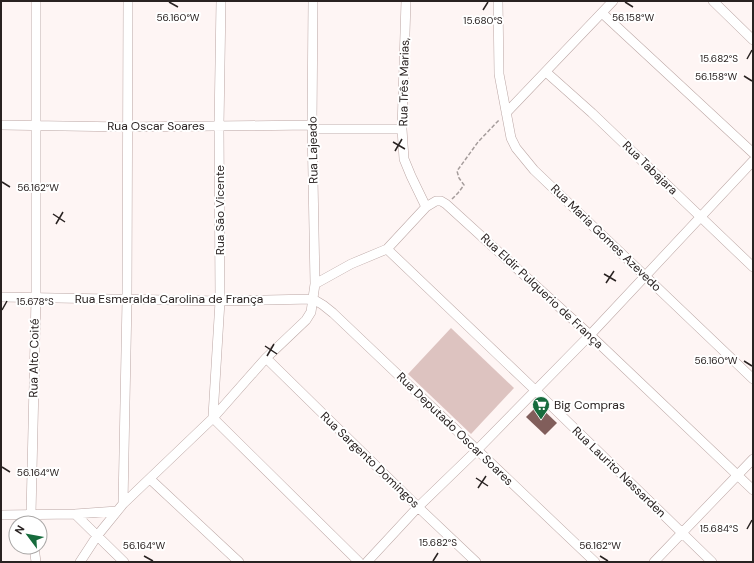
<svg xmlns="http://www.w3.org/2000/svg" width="754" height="563" font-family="'DM Sans',sans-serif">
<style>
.pitch{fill:#ddc3c0}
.building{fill:#815e5b}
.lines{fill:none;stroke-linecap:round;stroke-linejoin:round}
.minor-casing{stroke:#bca7a5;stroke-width:10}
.path{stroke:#a59c9b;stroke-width:1.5;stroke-dasharray:4 2;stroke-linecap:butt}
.minor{stroke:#fff;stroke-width:9}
.ticks{fill:none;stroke:#292221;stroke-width:1.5}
.labels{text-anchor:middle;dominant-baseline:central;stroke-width:4;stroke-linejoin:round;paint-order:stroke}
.street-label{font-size:12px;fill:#292221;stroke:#fff}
.poi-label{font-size:12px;fill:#292221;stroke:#fff;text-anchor:start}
.ticks-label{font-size:10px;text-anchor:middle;fill:#292221;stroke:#fff;stroke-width:4;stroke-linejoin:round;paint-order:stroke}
</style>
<rect width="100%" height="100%" fill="#fef5f4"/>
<!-- pitch -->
<path class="pitch" d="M451,328l63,60 -43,46 -63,-60z"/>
<!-- building -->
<path class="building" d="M538,405l19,18 -12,12 -19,-18z"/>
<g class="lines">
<defs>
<path id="minor" d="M221,1l-2,125 1,175 -7,115v2l146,144
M406,1l-4,128 2,30 7,17 15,31
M498,1l1,73 12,64 5,10 18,22 219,209
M713,1l40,39
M602,13l151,140
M546,72l46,41 161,154
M506,113l107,-112
M1,125l126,2 185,-2
M312,129h90
M387,249l148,141 177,172
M315,284l36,-20 36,-15 39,-42 10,-6h5l5,3 144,131 163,155
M1,297l219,4 93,-2
M313,299l10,6 10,8 262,249
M266,358l152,149 58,55
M150,479l89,83
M123,504l4,-204 1,-299
M75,514l49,48
M1,515l74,-1 42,-3
M32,523l-1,-9 5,-216v-297
M34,547l2,15
M80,562l17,-26 26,-32 90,-86 53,-60 40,-38 5,-8 4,-28 -3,-159 1,-124
M367,562l51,-55 59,-57 113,-115 163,-174
M654,562l99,-103"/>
</defs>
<!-- minor casing -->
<use href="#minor" class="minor-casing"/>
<!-- path -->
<path class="path" d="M452,199l6,-6 6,-8 -5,-7 -2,-7 21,-29 21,-22"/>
<!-- minor -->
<use href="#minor" class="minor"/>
</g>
<!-- ticks -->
<path class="ticks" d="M169,2l9,5M625,2l8,5M483,10l5,-8M747,59l5,-9M744,76l8,5M393,142l12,7M395,151l7,-12M2,182l8,5M53,214l12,8M56,224l7,-12M604,274l12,7M606,283l8,-12M2,310l5,-9M265,346l12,8M267,356l7,-12M744,361l8,5M2,467l8,5M476,478l12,8M478,488l8,-12M747,529l5,-9M144,556l9,5M600,556l8,5M433,561l5,-8"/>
<!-- icons -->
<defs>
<symbol id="supermarket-pin" viewBox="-11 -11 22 30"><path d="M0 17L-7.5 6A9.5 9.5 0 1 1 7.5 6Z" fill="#166b3c" stroke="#fff"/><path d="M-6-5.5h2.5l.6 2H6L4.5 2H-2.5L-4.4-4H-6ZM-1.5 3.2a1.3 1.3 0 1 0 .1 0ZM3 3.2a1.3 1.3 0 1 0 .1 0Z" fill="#fff"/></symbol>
</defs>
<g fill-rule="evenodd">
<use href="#supermarket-pin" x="531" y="395" width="20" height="27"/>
</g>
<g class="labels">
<!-- street labels -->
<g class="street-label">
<text transform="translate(404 82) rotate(-89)">Rua Três Marias,</text>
<text x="156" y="126">Rua Oscar Soares</text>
<text transform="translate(313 150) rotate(-91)">Rua Lajeado</text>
<text transform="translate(650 168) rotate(44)">Rua Tabajara</text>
<text transform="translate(220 210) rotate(-90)">Rua São Vicente</text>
<text transform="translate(606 238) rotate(44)">Rua Maria Gomes Azevedo</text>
<text transform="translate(542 291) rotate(43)">Rua Eldir Pulquerio de França</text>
<text x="169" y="299">Rua Esmeralda Carolina de França</text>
<text transform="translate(34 358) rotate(-89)">Rua Alto Coité</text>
<text transform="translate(455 429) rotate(44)">Rua Deputado Oscar Soares</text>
<text transform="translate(370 460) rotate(44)">Rua Sargento Domingos</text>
<text transform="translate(619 472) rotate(44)">Rua Laurito Nassarden</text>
</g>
<!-- poi labels -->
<g class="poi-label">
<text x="554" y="405">Big Compras</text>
</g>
</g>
<g class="ticks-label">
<text x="178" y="21">56.160°W</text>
<text x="633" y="21">56.158°W</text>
<text x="483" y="24">15.680°S</text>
<text x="719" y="62">15.682°S</text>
<text x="716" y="80">56.158°W</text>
<text x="38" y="191">56.162°W</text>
<text x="35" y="305">15.678°S</text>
<text x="716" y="364">56.160°W</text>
<text x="38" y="476">56.164°W</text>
<text x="719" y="532">15.684°S</text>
<text x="438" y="546">15.682°S</text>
<text x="144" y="549">56.164°W</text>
<text x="600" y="549">56.162°W</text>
</g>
<!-- border -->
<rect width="754" height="563" fill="none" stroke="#292221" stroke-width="4"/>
<!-- north arrow -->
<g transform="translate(28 535) rotate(302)"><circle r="19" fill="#ffffff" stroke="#a9a7a6"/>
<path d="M0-3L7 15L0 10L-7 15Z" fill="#166b3c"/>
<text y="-6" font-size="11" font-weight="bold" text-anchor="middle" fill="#292221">N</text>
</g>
</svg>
